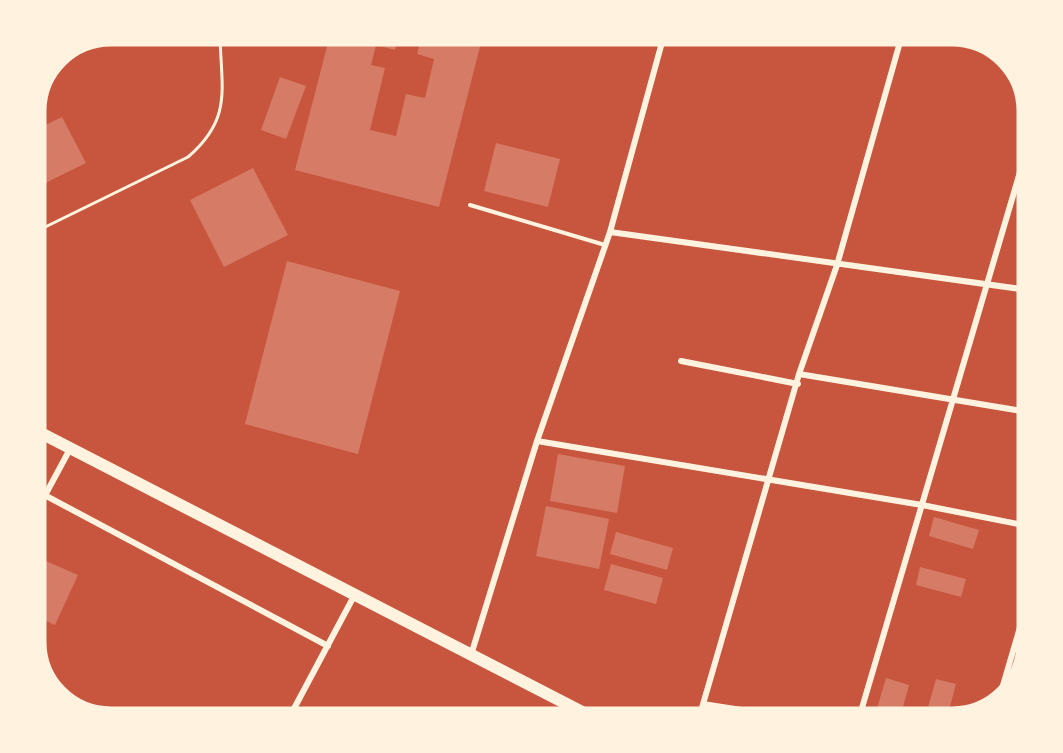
<svg xmlns="http://www.w3.org/2000/svg" width="1063" height="753" font-family="Montserrat,sans-serif">
<style>
.building{fill:#d67c66}
.lines{fill:none;stroke-linecap:round;stroke-linejoin:round}
.path{stroke:#fff3e0;stroke-width:3}
.service{stroke:#fff3e0;stroke-width:4}
.minor{stroke:#fff3e0;stroke-width:6}
.primary{stroke:#fff3e0;stroke-width:12}
.rim{fill:none;stroke:#fff3e0;stroke-width:3}
</style>
<rect width="100%" height="100%" fill="#c8553d"/>
<!-- building -->
<path class="building" d="M330,35h68l-3,15 -19,-5 -5,20 14,3 -15,62 26,6 10,-42 19,4 9,-39 -17,-5 5,-19h61l-44,172 -144,-37z
M280,77l26,9 -20,53 -25,-9z
M62,117l24,46 -51,25v-58z
M496,143l64,16 -12,48 -64,-16z
M253,168l35,67 -64,32 -34,-67z
M287,261l113,30 -42,163 -113,-30z
M558,454l67,12 -8,47 -67,-12z
M546,506l63,13 -10,50 -63,-13z
M934,517l45,13 -6,19 -44,-13z
M616,532l57,16 -6,22 -57,-16z
M39,558l39,17 -23,50 -20,-9v-48z
M611,564l52,14 -7,26 -52,-14z
M920,567l46,12 -5,18 -45,-12z
M886,678l23,7 -9,33 -25,-3z
M936,679l20,5 -9,34h-22z"/>
<g class="lines">
<!-- path -->
<path class="path" d="M54,66l11,-14
M35,232l153,-75c45,-39 33,-68 32,-122"/>
<!-- service -->
<path class="service" d="M470,205l135,40"/>
<!-- minor -->
<path class="minor" d="M943,35l16,2
M610,232l418,58
M681,361l117,23
M799,374l229,38
M537,441l385,64 106,21
M35,490l293,156
M35,514l35,-65
M471,655l66,-214 73,-209 54,-197
M999,699l29,-99
M703,704l90,14
M289,718l65,-122
M699,718l100,-344 38,-109 65,-230
M859,718l169,-573"/>
<!-- primary -->
<path class="primary" d="M35,430l559,288"/>
</g>
<!-- crop -->
<path d="M0 0H1063V753H0ZM111 45H952A66 66 0 0 1 1018 111V642A66 66 0 0 1 952 708H111A66 66 0 0 1 45 642V111A66 66 0 0 1 111 45Z" fill="#fff3e0" fill-rule="evenodd"/>
<path class="rim" d="M111 45H952A66 66 0 0 1 1018 111V642A66 66 0 0 1 952 708H111A66 66 0 0 1 45 642V111A66 66 0 0 1 111 45Z"/>
</svg>
